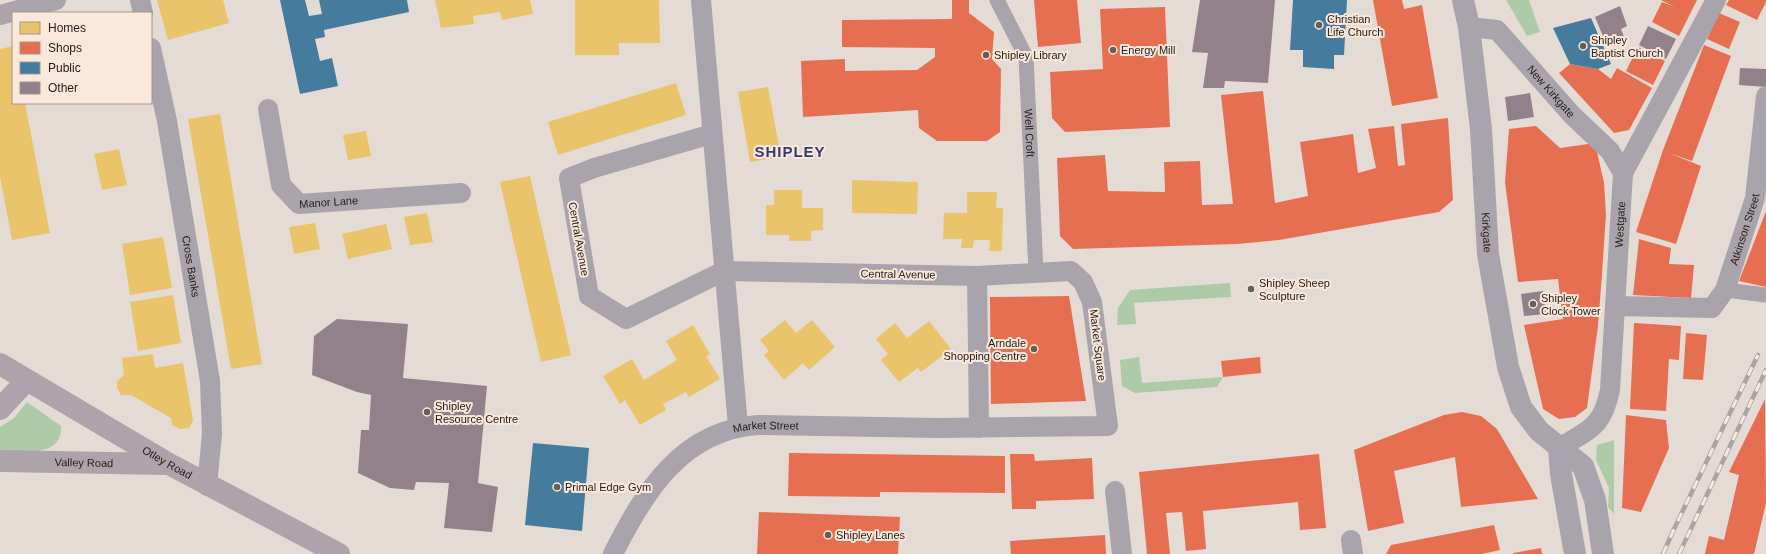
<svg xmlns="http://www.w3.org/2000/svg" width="1766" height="554" font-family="Helvetica,sans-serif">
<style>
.green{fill:#adcba7}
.homes{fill:#e9c46a}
.shops{fill:#e76f51}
.public{fill:#457b9d}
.building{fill:#92818b}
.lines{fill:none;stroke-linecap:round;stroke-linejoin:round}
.pedestrian{stroke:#a9a3ab;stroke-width:15}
.minor{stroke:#a9a3ab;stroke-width:20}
.tertiary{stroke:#a9a3ab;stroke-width:22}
.primary{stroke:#aca4aa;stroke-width:22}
.rail-casing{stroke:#aba4a7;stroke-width:4.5}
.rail{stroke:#fae8db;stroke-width:3;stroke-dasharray:9;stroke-linecap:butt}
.poi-dot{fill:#665e5a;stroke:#fae8db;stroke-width:1.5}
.labels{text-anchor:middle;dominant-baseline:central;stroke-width:4;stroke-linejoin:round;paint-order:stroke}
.poi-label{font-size:11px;fill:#221b17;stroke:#fae8db;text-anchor:start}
.street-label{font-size:11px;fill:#221b17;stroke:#fae8db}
.district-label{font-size:15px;font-weight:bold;letter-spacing:1px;fill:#363a76;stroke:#fae8db}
</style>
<rect width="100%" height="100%" fill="#e5dbd5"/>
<!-- green -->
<path class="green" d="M1506,0h23l11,32 -13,4z
M1230,283l1,14 -97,6 2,21 -19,1 1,-17 12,-18z
M1139,357l3,26 81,-6 -6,10 -82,6 -13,-7 -2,-26z
M27,402l34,24c2,32 -39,25 -61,26v-25l14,-9z
M1614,440v74l-6,-7 1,-19 -13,-28 1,-15z"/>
<!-- homes -->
<path class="homes" d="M157,0h66l6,23 -61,17z
M435,0h95l3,14 -31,6 -2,-8 -27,4 1,8 -33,4z
M575,0h84l1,43h-41v12h-44z
M13,46v57h12l25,130 -38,7 -12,-63v-128z
M676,83l10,32 -128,40 -10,-33z
M768,87l13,70 -31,5 -12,-70z
M220,114l42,250 -31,5 -43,-250z
M366,131l5,25 -23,4 -5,-25z
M119,149l8,36 -25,5 -8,-36z
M530,176l41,179 -30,7 -41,-180z
M852,180l66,2 -1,32 -65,-1z
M774,190h28v18h21v22l-12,1v10h-22v-6h-23v-30h8z
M967,192h30l-1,16h7l-1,43h-13l1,-11h-16l-1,8h-12l1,-9h-19l1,-26h23z
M427,213l6,29 -23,3 -6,-28z
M315,223l5,26 -26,5 -5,-27z
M386,224l6,25 -44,10 -6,-25z
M163,237l9,51 -42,7 -8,-51z
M173,295l8,48 -43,8 -8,-49z
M785,320l11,13 16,-13 23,27 -26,23 -6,-7 -19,17 -20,-25 5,-4 -9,-11z
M929,321l22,28 -30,23 -3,-4 -19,14 -18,-22 7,-6 -12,-15 19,-16 12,15z
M693,325l17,29 -4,2 14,23 -31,18 -3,-5 -23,12 3,6 -26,15 -15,-25 -5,4 -17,-28 29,-17 12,21 33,-20 -11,-19z
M153,354l2,14 28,-5 10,57 -4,8 -9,1 -8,-4 -1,-7 -40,-23h-10l-4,-7v-7l7,-6 -2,-17z"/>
<!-- shops -->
<path class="shops" d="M952,0h17v13l25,19 -2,27 9,10 -1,63 -13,9h-50l-18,-13 -1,-18 -115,7 -2,-56 44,-2v12l72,-1 18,-13v-9l-93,-1v-27l110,-1z
M1034,0h43l4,43 -43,4z
M1373,0h29l2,9 18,-4 16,93 -46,8z
M1661,0h36l-18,36 -27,-14 10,-20 13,5z
M1729,0h37v2l-9,18 -31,-15z
M1165,7l5,120 -105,5 -13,-14 -2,-46 53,-3 -3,-60z
M1719,13l21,9 -11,27 -22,-10z
M1704,45l27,11 -39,105 -23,-8 32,13 -25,78 -40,-12 27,-82z
M1638,47l27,14 -12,24 -27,-14z
M1570,64l28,5 13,10 6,-11 35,20 -23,42 -15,3 -55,-60z
M1263,91l12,112 33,-7 -8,-54 53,-8 5,39 18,-5 -8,-39 26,-3 4,40 7,-1 -4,-41 47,-6 5,82 -14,12 -160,28 -42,4 -164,5 -13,-13 -3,-78 48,-3 3,36 57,1 -1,-30 36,-1 2,44 31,-1 -12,-109z
M1536,126l24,22 35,-5 9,40 2,31 -4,60 -4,52 -11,82 -12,9 -16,2 -16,-10 -19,-84 39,-6 -5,-40 -40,3 -13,-100 4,-53z
M1766,211v76l-27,-6z
M1639,239l32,9 -2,16 25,1 -3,33 -58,-3z
M1069,296l17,105 -95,3 -1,-107z
M1634,323l47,3 -2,34 -10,-1 -3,52 -36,-2z
M1686,333l21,2 -4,45 -20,-1z
M1260,357l1,16 -38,4 -2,-16z
M1765,399l1,104 -12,51h-49l4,-18 15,4 15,-65 -10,-3z
M1462,412l19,4 16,13 41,70 -77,8 -6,-50 -61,14 10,52 -36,8 -14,-81 90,-35z
M1626,415l40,5 3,28 -28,64 -19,-4z
M789,453l216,3v37l-125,-1v5l-92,-1z
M1010,454h24l1,7 57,-3 2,41 -58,2v8h-24z
M1319,454l7,74 -26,2 -2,-28 -95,9 3,38 -20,2 -4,-39 -16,1 4,41h-23l-8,-82z
M759,512l141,5 -2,37h-141z
M1494,525l6,25 -18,4h-96l5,-9z
M1105,535l1,19h-95l-1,-13z
M1541,548l1,6h-29v-1z"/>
<!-- public -->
<path class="public" d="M280,0h25l4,16 13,-2 -3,-14h88l2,12 -85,18 1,7 -10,2 5,22 12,-3 6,28 -38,8z
M1293,0h54l-3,55h-10v14l-31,-2v-17h-13z
M1591,18l20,46 -13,5 -28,-5 -17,-36z
M533,443l56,5 -7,83 -57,-6z"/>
<!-- building -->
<path class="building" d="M1200,0h75l-7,83 -43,-2 -1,7h-21l5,-35 -16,-1z
M1620,6l7,20 -6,3 4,10 -18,7 -12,-29z
M1648,26l28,13 -10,20 -27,-14z
M1740,68l26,1v18l-27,-2z
M1530,93l4,24 -26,4 -3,-24z
M1543,291l3,23 -22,2 -3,-22z
M337,319l71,5 -5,54 84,8 -9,97 20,4 -6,45 -48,-4 5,-45 -33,-1 -2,8 -24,-2 -32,-15 3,-43h8l2,-35 -14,-3 -45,-17 2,-39z"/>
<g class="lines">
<!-- pedestrian -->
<g class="pedestrian">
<path id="s1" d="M997,0l29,57 10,215"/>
<path d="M1725,290l41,5"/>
</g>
<!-- minor -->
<g class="minor">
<path d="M140,0l3,13"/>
<path d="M701,0l37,426"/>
<path d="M0,15l56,-15"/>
<path id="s2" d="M1469,27l28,3 75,85 38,36 13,22"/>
<path id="s3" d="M151,48l16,73 43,260 2,53 -5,52"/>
<path id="s4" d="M268,109l13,76 18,19 162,-11"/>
<path d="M977,276l2,152"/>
<path id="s5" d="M1615,306l97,2 13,-18 30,-92 11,-102"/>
<path id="s6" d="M1559,448c31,-19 43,-20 51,-58l13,-217 93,-173"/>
<path d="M1115,491l7,63"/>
<path d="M1351,540l2,14"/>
<path id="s7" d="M613,554c31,-62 69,-124 145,-129l180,3 170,-2 -16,-124 -9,-20 -12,-11 -94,5 -253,-5 -98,48 -37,-23 -20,-118 25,-10 118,-34"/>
</g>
<!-- tertiary -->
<g class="tertiary">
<path id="s8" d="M1463,0l6,27 12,102 7,125 20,113 13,40 18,24 44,35 12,34 8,54"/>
<path d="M1559,448l2,26 14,80"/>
</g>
<!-- primary -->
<g class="primary">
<path id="s9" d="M0,364l169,100 170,90"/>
<path d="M0,409l26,-28"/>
<path id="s10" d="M0,461l165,3"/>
</g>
<defs>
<path id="rail" d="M1663,554l11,-25 84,-174
M1679,554l87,-184"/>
</defs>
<!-- rail casing -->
<use href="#rail" class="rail-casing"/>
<!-- rail -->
<use href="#rail" class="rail"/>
</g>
<!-- markers -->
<g class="poi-dot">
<circle cx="1319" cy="25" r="4"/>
<circle cx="1583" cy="46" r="4"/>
<circle cx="1113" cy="50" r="4"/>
<circle cx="986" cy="55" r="4"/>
<circle cx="1251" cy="289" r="4"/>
<circle cx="1533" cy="304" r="4"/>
<circle cx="1034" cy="349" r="4"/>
<circle cx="427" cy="412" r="4"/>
<circle cx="557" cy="487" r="4"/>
<circle cx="828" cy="535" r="4"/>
</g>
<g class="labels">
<!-- poi labels -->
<g class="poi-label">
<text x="1327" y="19">Christian<tspan x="1327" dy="13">Life Church</tspan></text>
<text x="1591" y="40">Shipley<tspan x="1591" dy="13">Baptist Church</tspan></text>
<text x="1121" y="50">Energy Mill</text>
<text x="994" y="55">Shipley Library</text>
<text x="1259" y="283">Shipley Sheep<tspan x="1259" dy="13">Sculpture</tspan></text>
<text x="1541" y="298">Shipley<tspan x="1541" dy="13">Clock Tower</tspan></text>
<text x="1026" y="343" text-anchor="end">Arndale<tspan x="1026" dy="13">Shopping Centre</tspan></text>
<text x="435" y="406">Shipley<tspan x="435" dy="13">Resource Centre</tspan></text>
<text x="565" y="487">Primal Edge Gym</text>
<text x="836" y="535">Shipley Lanes</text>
</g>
<!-- street labels -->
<g class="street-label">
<text stroke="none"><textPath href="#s2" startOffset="110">New Kirkgate</textPath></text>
<text stroke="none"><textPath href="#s1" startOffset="140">Well Croft</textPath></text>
<text stroke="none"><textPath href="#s4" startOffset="133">Manor Lane</textPath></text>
<text stroke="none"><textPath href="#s6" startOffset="247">Westgate</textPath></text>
<text stroke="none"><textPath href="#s5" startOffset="183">Atkinson Street</textPath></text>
<text stroke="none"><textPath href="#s8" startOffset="234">Kirkgate</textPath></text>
<text transform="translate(579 239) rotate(80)">Central Avenue</text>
<text stroke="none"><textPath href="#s3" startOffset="222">Cross Banks</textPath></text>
<text transform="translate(898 274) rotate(1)">Central Avenue</text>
<text transform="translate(1098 345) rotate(83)">Market Square</text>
<text stroke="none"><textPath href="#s7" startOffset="212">Market Street</textPath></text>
<text stroke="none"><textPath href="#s10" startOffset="84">Valley Road</textPath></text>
<text stroke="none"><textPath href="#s9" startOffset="194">Otley Road</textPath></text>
</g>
<!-- district labels -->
<g class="district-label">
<text x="790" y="151">SHIPLEY</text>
</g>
</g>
<!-- legend -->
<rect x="12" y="12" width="140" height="92" fill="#fae8db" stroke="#a4968d"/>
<rect x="20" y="22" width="20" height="12" fill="#e9c46a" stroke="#a4968d"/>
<text x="48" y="32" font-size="12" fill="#221b17">Homes</text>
<rect x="20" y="42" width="20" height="12" fill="#e76f51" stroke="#a4968d"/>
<text x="48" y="52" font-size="12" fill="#221b17">Shops</text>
<rect x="20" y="62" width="20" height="12" fill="#457b9d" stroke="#a4968d"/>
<text x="48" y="72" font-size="12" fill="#221b17">Public</text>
<rect x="20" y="82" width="20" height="12" fill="#92818b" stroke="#a4968d"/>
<text x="48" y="92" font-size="12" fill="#221b17">Other</text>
</svg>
